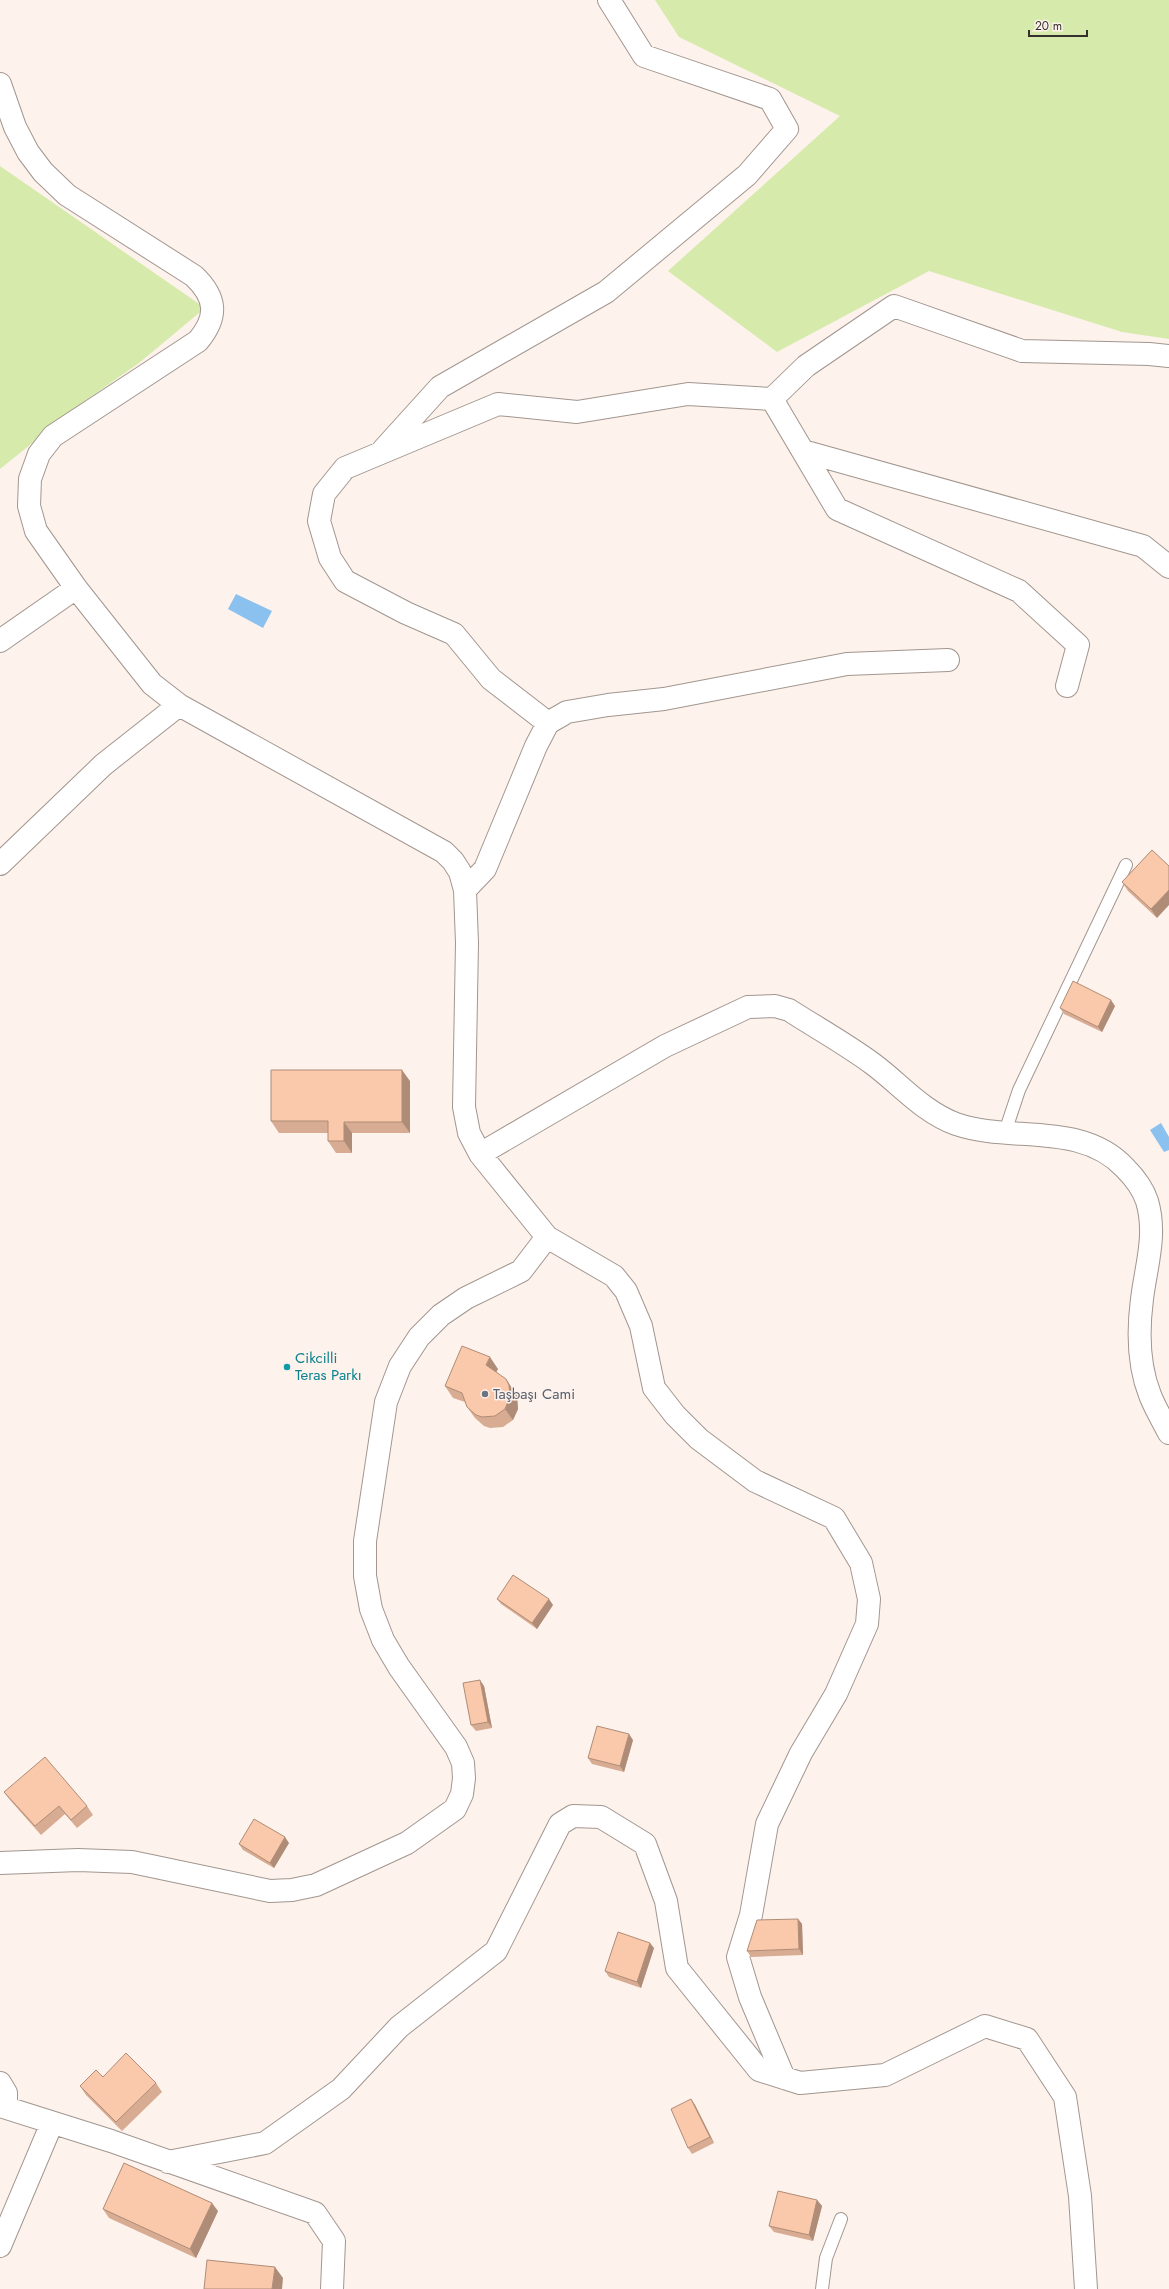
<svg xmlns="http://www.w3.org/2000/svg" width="1169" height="2289" font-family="Jost,sans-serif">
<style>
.green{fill:#d6ebab}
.water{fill:#8ac1ef}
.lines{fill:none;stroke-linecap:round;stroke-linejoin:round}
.lane-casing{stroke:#a2968f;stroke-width:14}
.street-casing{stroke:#a2968f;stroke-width:24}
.lane{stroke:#fff;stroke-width:12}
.street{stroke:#fff;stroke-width:22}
.wall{fill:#d7ac92}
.shaded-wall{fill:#af8c77}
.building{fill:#fac8aa;stroke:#af8c77}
.culture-dot{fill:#0f9aa8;stroke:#fdf2ec;stroke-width:1.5}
.worship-dot{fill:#6b7280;stroke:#fdf2ec;stroke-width:1.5}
.labels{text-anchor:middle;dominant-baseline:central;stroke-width:3;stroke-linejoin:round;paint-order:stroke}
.culture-label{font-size:15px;fill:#0d838f;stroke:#fdf2ec;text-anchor:start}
.worship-label{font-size:15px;fill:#5b616d;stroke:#fdf2ec;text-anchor:start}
</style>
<rect width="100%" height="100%" fill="#fdf2ec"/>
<!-- green -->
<path class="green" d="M655,0h514v339l-47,-7 -193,-61 -152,81 -109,-81 172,-155 -161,-79z
M0,166l205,142 -66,55 -57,40 -82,66z"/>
<!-- water -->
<path class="water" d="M236,594l36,17 -9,17 -35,-19z
M1161,1123l8,14v13l-5,2 -14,-22z"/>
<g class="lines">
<defs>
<path id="lane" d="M1005,1132l14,-42 107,-225
M822,2289l4,-31 15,-39"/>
<path id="street" d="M0,84l15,43 13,25 15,20 24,23 127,81c23,22 24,41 4,65l-145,95 -14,18 -9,25 -1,27 7,25 40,57 76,96 27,21 265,147 9,9 7,11 5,18 2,53 -3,164 5,26 11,21 67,83 67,39 12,15 15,35 13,62 21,27 24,24 56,42 79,37 27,45 8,36 -2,25 -31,70 -35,59 -34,71 -16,91 -13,42 12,40 34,81
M772,399l65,110 182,82 59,54 -11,41
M383,450l57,-63 166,-95 141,-117 40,-46 -17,-30 -126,-43 -35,-56
M803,451l340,95 26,21
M0,641l76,-53
M548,723l-57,-44 -37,-45 -48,-21 -61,-32 -15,-23 -11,-37 5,-27 21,-26 153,-64 79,8 111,-18 84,5 34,-33 88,-60 128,45 127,3 20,2
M0,864l103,-99 76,-60
M465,890l20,-21 51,-123 12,-23 19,-11 41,-7 56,-6 183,-35 101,-4
M480,1154l185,-108 83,-39 27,-1 14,4c28,18 57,34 84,54 27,20 50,48 83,60 55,19 125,-3 169,44 9,9 18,21 22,33 10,34 -1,65 -5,98 -4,31 -4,66 8,96 5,13 13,26 19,38
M0,1863l78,-3 54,2 138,29 22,-1 24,-5 91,-42 48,-34 7,-15 2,-16 -1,-15 -7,-16 -57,-80 -16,-27 -12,-31 -6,-33v-35l21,-139 14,-36 19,-29 22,-22 25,-17 55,-27 26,-34
M0,2083l6,10v14
M0,2106l111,35 204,72 19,28 -2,48
M168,2162l97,-19 76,-54 58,-62 97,-76 64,-127 13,-8 28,1 44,27 21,57 11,67 82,102 41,13 85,-8 100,-49 42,13 38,58 15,99 6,93
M0,2246l52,-123"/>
</defs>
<!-- lane casing -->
<use href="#lane" class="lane-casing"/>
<!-- street casing -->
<use href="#street" class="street-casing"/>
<!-- lane -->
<use href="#lane" class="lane"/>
<!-- street -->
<use href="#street" class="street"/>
</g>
<!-- wall -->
<path class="wall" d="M1152,850l5,68 -29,-27 -6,-9z
M1115,1006l-13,26 -38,-18 -4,-6z
M410,1081v52h-58v20h-16l-8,-12v-8h-49l-8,-12z
M498,1369l-2,3 18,19 3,5 1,13 -5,11 -10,7 -13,1 -6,-2 -9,-8 -8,-11 -2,-5 -12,-4 -8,-12z
M497,1599l56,6 -16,24 -36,-25z
M484,1686l8,42 -16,3 -5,-6z
M633,1740l-9,32 -32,-8 -4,-6z
M4,1792l83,14 6,9 -16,13 -12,-14 -24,21 -31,-35z
M289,1843l-15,25 -31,-18 -4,-6z
M798,1919l4,5 1,31 -52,2 -4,-6z
M654,1948l-13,40 -32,-11 -4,-6z
M103,2077l53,6 6,9 -40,39 -36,-36 -6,-9z
M691,2099l4,6 19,38 -22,11 -4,-6z
M817,2200l5,6 -9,35 -39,-9 -5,-6z
M103,2209l115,2 -22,47 -87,-40z"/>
<!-- shaded-wall -->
<path class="shaded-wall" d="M1169,890v15l-12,13 -6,-9z
M1111,1000l4,6 -13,26 -4,-5z
M402,1070l8,11v52l-8,-11z
M344,1122l8,11v20l-8,-12z
M490,1357l8,12 -4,7 -8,-11z
M506,1379l8,12 3,5 1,13 -5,11 -8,-11z
M549,1599l4,6 -16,24 -5,-6z
M480,1680l4,6 8,42 -4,-6z
M629,1734l4,6 -9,32 -4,-6z
M285,1837l4,6 -15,25 -4,-5z
M798,1919l4,5 1,31 -4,-6z
M650,1943l4,5 -13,40 -4,-6z
M691,2099l4,6 19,38 -4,-6z
M817,2200l5,6 -9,35 -4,-6z
M212,2203l6,8 -22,47 -6,-9z
M275,2267l8,11 -1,11h-10z"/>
<!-- building -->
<path class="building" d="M1152,850l17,16v24l-18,19 -29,-27z
M1073,981l38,19 -13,27 -38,-19z
M271,1070h131v52h-58v19h-16v-20h-57z
M462,1346l28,11 -4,8 20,14 3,6 1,12 -5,12 -10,7 -13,1 -6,-2 -9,-8 -5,-14 -17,-7z
M513,1575l36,24 -17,24 -35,-24z
M480,1680l8,42 -17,3 -8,-42z
M597,1726l32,8 -9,32 -32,-8z
M45,1757l42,49 -16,14 -12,-14 -24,20 -31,-34z
M254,1819l31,18 -15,26 -31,-19z
M798,1919l1,30 -52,2 10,-31z
M618,1932l32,11 -13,39 -32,-11z
M126,2053l30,30 -40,39 -36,-36 16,-16 7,7z
M691,2099l19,38 -22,11 -17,-39z
M124,2163l88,40 -22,46 -87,-40z
M778,2191l39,9 -8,35 -40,-9z
M207,2260l68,7 -3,22h-68z"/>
<!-- markers -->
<circle class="culture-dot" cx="287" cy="1367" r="4"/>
<circle class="worship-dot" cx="485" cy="1394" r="4"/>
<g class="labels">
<!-- culture labels -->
<g class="culture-label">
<text x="295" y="1358">Cikcilli<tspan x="295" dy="17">Teras Parkı</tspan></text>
</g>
<!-- worship labels -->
<g class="worship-label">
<text x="493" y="1394">Taşbaşı Cami</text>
</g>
</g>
<!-- scale -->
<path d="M1029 30v6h58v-6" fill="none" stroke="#35302d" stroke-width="2"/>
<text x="1035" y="30" font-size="12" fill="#35302d" stroke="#fdf2ec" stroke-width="3" paint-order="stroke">20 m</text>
</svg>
